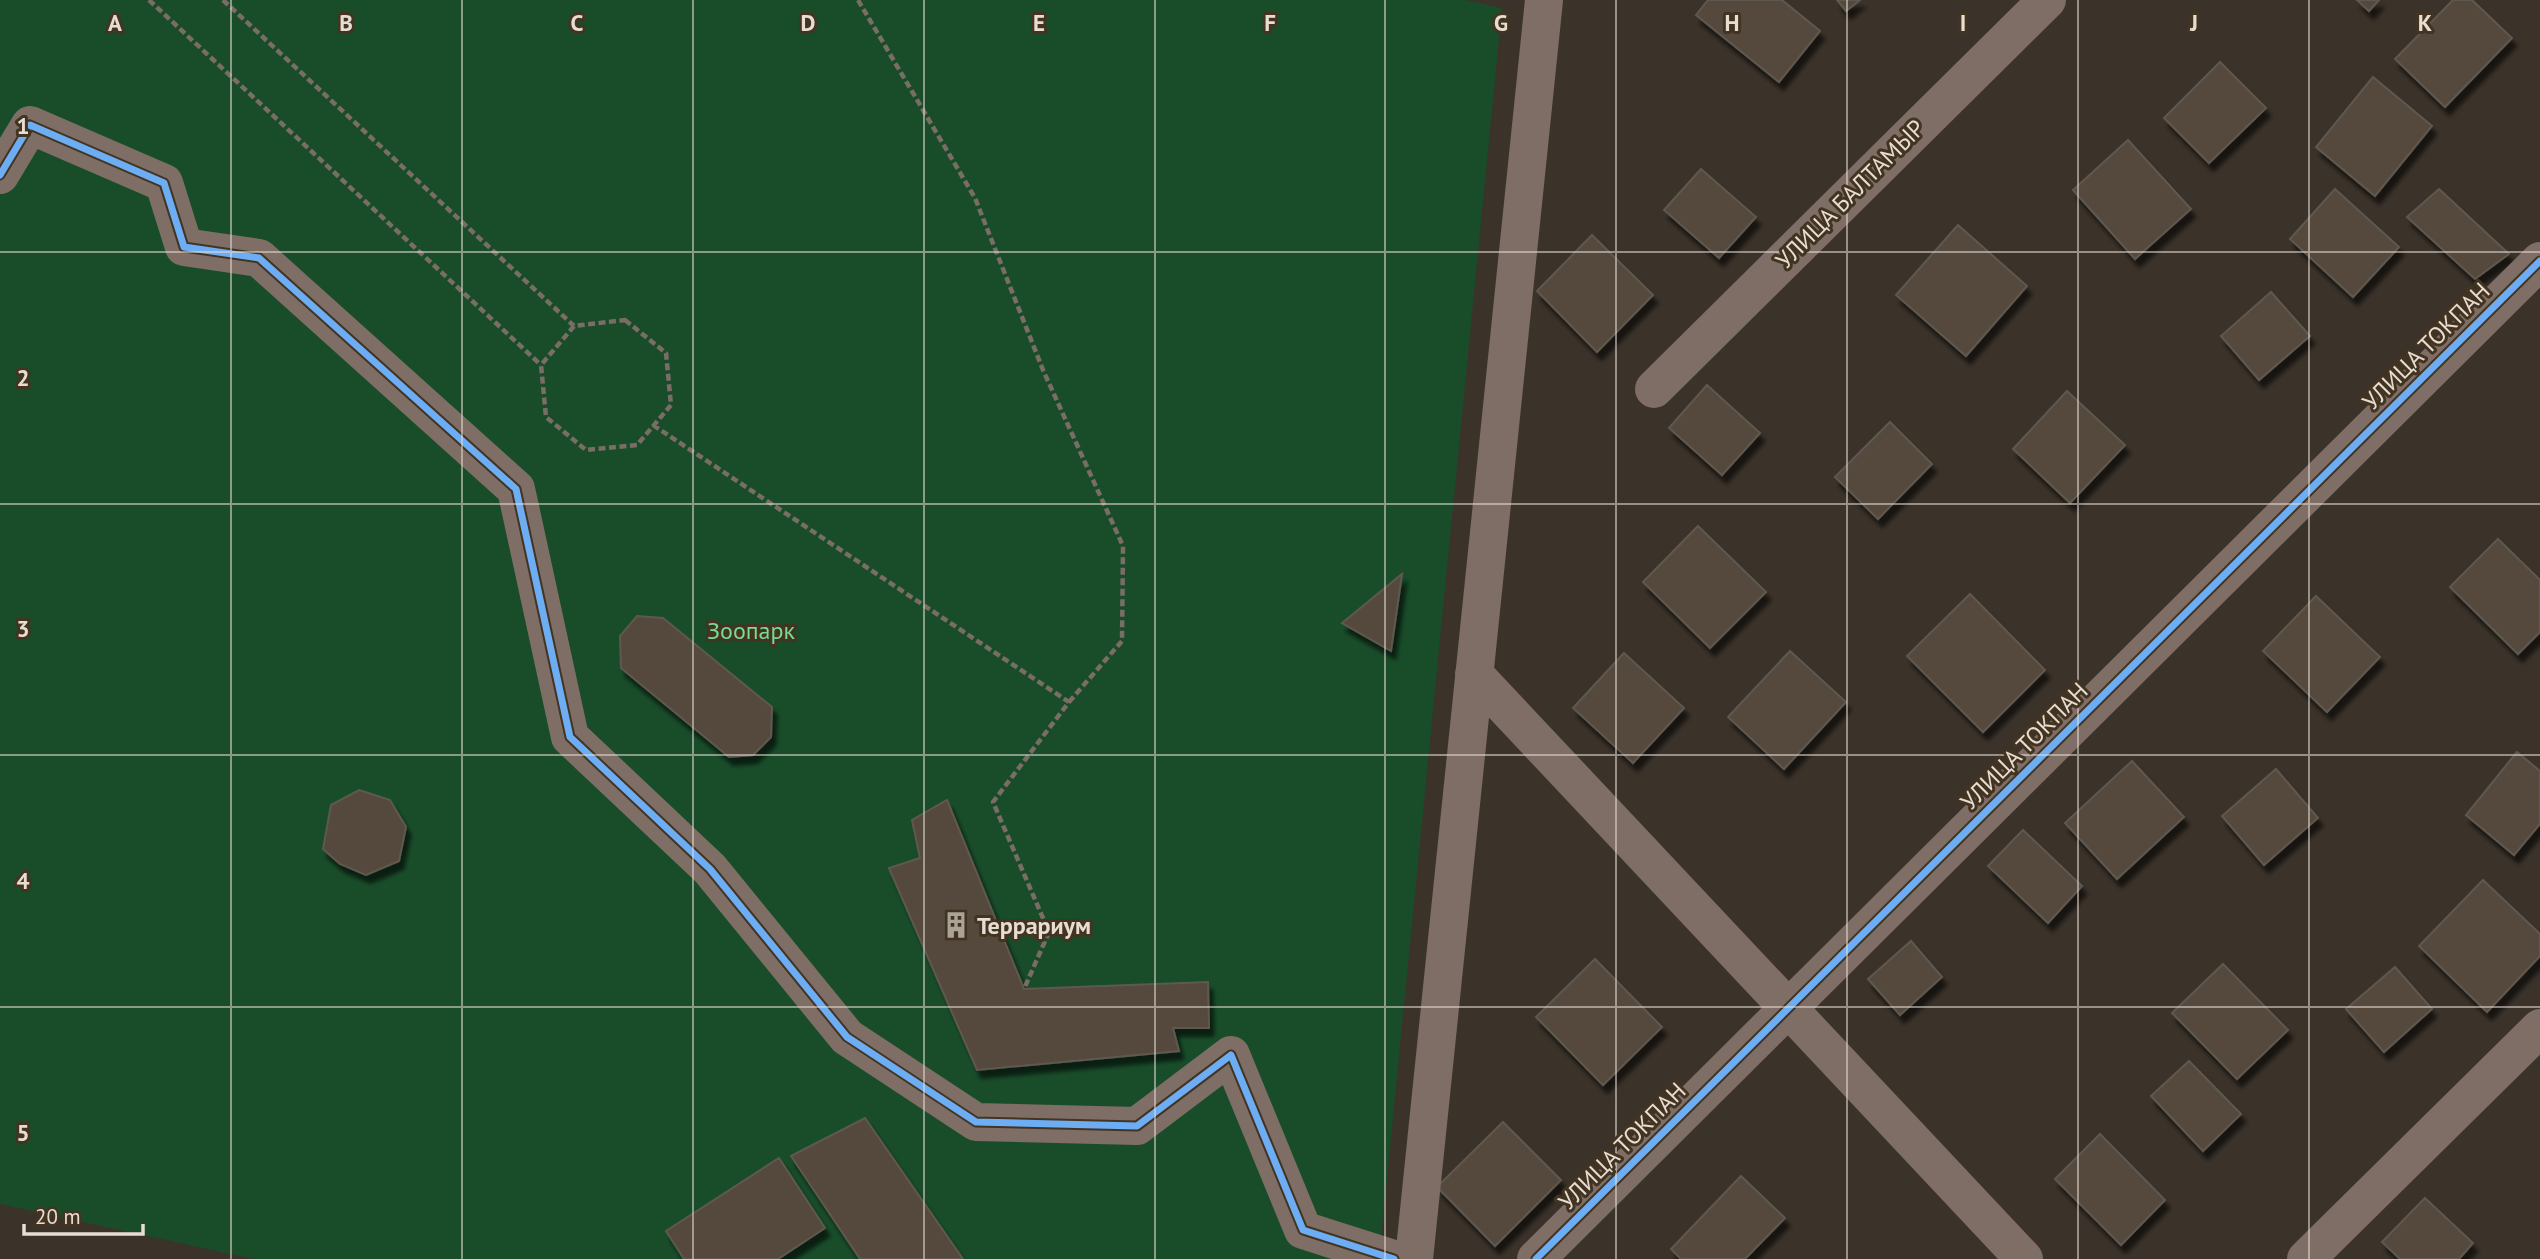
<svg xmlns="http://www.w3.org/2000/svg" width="2540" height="1259" font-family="'PT Sans',sans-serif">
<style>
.green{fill:#194d2a}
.building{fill:#55493c;stroke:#5f5850;stroke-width:2;filter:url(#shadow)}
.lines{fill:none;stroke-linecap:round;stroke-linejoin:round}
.path{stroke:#796d66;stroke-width:4.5;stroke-dasharray:7 3.5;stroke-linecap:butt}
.minor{stroke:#7f6e65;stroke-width:38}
.cycleway-casing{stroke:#433422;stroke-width:11}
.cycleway{stroke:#6dadf4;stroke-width:7}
.grid{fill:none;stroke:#e7ddd3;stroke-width:2;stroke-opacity:0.55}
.labels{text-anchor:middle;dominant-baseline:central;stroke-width:6;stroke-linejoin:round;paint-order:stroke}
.street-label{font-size:24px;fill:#e7ddd3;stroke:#433422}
.park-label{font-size:24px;fill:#77db93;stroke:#433422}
.poi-label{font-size:24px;font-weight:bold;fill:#e7ddd3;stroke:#433422;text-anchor:start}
.grid-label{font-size:23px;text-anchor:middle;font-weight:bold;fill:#e7ddd3;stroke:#433422;stroke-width:6;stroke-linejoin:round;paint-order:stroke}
</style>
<defs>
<filter id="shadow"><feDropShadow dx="4.5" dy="8" stdDeviation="2" flood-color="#0009"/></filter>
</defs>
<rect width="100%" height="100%" fill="#3b332a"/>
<!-- green -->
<path class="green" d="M0,0h1465l37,8 -123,1251h-1125l-254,-55z"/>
<!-- building -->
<path class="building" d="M1708,0h74l38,31 -41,51 -83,-67z
M1837,0h23l-14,11z
M2357,0h22l-10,11z
M2453,0h19l40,38 -67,69 -50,-48z
M2220,62l46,46 -57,55 -45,-45z
M2373,77l59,49 -57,70 -59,-49z
M2128,140l63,69 -56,50 -62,-69z
M1701,169l55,48 -37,41 -55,-48z
M2335,189l64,58 -46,50 -63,-58z
M2439,189l70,65 -34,25 -68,-62z
M1958,225l69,61 -61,70 -70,-61z
M1592,235l61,60 -56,57 -60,-61z
M2271,292l39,44 -51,44 -38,-44z
M1707,385l53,48 -38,42 -53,-47z
M2067,391l58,54 -55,58 -57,-54z
M1890,422l42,42 -54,55 -43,-42z
M1698,526l68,66 -56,56 -67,-66z
M2498,539l42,41v52l-22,22 -68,-67z
M1402,574l-11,77 -49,-28z
M1970,594l75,76 -62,62 -76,-76z
M2316,596l64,61 -53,55 -64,-61z
M637,616l26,2 109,89 -1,30 -18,18 -24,2 -108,-89 -1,-32z
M1790,651l56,51 -62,67 -56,-52z
M1624,653l60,55 -51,55 -60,-55z
M2517,752l23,19v53l-26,31 -48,-40z
M2132,761l52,56 -67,62 -52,-56z
M2276,769l42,49 -54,47 -42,-49z
M359,790l31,10 16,27 -7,34 -33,14 -26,-11 -17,-15 8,-44z
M947,800l77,189 184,-7 1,46h-36l6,23 -202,19 -88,-202 31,-10 -8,-38z
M2023,830l59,56 -34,37 -60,-57z
M2483,880l57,54v22l-53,56 -68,-66z
M1911,941l31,36 -42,38 -32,-36z
M1595,959l67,68 -59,58 -67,-68z
M2223,964l65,66 -51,49 -65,-66z
M2395,967l37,42 -48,43 -38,-43z
M2189,1061l52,53 -38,37 -52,-55z
M865,1118l98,141h-103l-69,-103z
M1503,1122l58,58 -66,66 -58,-59z
M2100,1134l65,66 -44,45 -66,-66z
M779,1158l46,70 -47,31h-94l-18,-28z
M1741,1176l44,42 -40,41h-64l-10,-10z
M2425,1198l48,45 -14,16h-59l-18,-17z"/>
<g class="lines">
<!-- path -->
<path class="path" d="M149,0l392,365
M223,0l351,326
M858,0l117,198 68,172 80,176 -1,95 -53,61
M625,320l41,33 5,52 -34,40 -51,5 -40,-33 -5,-52 33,-39z
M653,425l416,277 -76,100 56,130 -25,57"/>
<!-- minor -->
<path class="minor" d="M0,175l30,-50 134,58 20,64 75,11 257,231 54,248 140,132 137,168 129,85 161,4 94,-71 72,175 91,29
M1654,389l393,-389
M1474,674l550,585
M1414,1259l130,-1259
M1536,1259l1004,-998
M2306,1259l234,-231"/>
<defs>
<path id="cycleway" d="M0,175l30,-50 134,58 20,64 75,11 257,231 54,248 140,132 137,168 129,85 161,4 94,-71 72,175 91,29
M1536,1259l1004,-998"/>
</defs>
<!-- cycleway casing -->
<use href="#cycleway" class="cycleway-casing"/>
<!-- cycleway -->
<use href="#cycleway" class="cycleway"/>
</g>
<!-- grid -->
<path class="grid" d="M231,0v1259M462,0v1259M693,0v1259M924,0v1259M1155,0v1259M1385,0v1259M1616,0v1259M1847,0v1259M2078,0v1259M2309,0v1259M0,252h2540M0,504h2540M0,755h2540M0,1007h2540"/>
<!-- icons -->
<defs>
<symbol id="building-bare" viewBox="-9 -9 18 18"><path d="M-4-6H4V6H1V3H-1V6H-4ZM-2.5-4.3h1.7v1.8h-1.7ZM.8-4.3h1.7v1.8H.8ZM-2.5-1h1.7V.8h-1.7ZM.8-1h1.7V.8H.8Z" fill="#aba298" stroke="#433422" stroke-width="2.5" paint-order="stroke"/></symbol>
</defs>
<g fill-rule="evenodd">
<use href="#building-bare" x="937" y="906" width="38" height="38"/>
</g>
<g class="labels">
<!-- street labels -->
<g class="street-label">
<text transform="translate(1850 194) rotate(-45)">УЛИЦА БАЛТАМЫР</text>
<text transform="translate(2426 346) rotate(-45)">УЛИЦА ТОКПАН</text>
<text transform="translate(2024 746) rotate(-45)">УЛИЦА ТОКПАН</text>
<text transform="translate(1622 1146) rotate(-45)">УЛИЦА ТОКПАН</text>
</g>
<!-- park labels -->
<g class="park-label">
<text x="751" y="630">Зоопарк</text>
</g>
<!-- poi labels -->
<g class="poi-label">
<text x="977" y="925">Террариум</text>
</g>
</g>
<g class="grid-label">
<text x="115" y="31">A</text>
<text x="346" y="31">B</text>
<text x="577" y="31">C</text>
<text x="808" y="31">D</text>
<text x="1039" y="31">E</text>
<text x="1270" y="31">F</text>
<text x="1501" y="31">G</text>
<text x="1732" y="31">H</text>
<text x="1963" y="31">I</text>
<text x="2194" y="31">J</text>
<text x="2425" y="31">K</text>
<text x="23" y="134">1</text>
<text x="23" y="386">2</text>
<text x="23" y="637">3</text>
<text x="23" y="889">4</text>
<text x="23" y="1141">5</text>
</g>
<!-- scale -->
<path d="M24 1224v10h119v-10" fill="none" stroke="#e7ddd3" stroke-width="3.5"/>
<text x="35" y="1224" font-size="21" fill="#e7ddd3" stroke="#433422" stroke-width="5" paint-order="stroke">20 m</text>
</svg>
